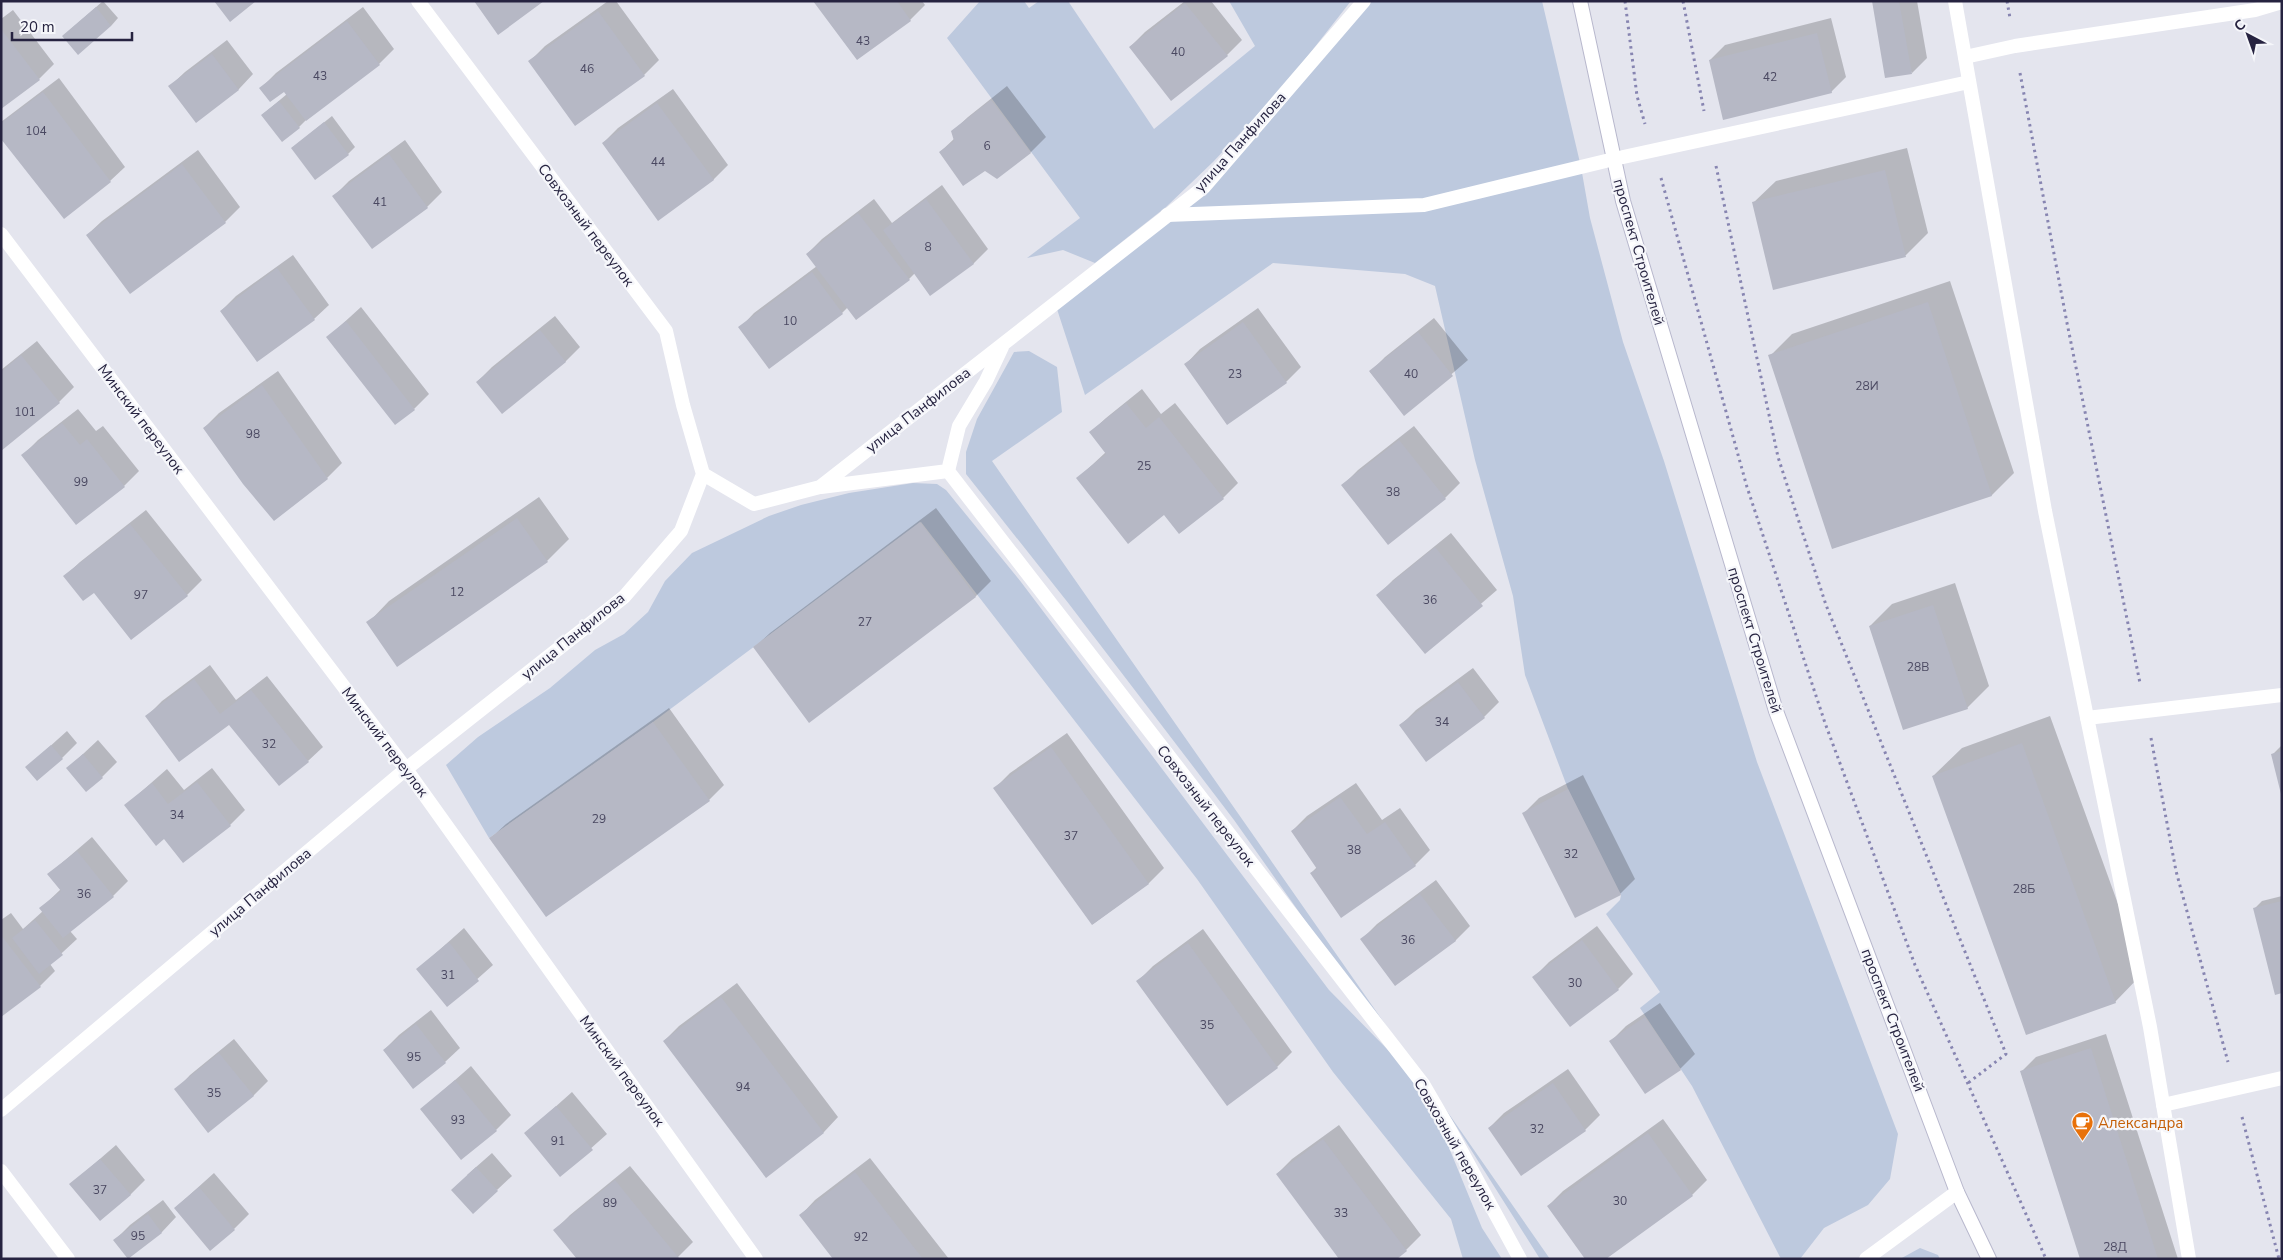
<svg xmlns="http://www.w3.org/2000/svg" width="2283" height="1260" font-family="'Nunito Sans',sans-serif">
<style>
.green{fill:#bdc9de}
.shadow{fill:#0003}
.building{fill:#b6b8c5}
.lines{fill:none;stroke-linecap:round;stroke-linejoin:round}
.secondary-casing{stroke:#b8b8cd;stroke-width:16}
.path{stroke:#8785b1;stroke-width:3;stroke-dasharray:2.5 4;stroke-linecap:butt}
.service{stroke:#fff;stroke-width:14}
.minor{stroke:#fff;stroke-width:14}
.secondary{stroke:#fff;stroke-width:14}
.labels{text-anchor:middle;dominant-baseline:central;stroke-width:4.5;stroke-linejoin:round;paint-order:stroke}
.number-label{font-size:12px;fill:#4a4861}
.street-label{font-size:15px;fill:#262340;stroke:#f5f6fa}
.food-label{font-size:15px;fill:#c56008;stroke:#f5f6fa;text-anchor:start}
</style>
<rect width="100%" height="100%" fill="#e4e5ee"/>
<!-- green -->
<path class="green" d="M980,1h44l5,7 10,-7h29l86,128 101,-83 -26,-45h122l-70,89 -68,72 -47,45 -71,56 -32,-13 -36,8 53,-40 -133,-180z
M1364,1h178l39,166 9,51 33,124 41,119 93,301 141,372 -8,45 -22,26 -44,23 -24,31h-19l-89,-173 -52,-78 20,-16 -54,-78 14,-14 1,-5 -53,-106 -43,-114 -12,-79 -38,-136 -40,-174 -30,-12 -132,-11 -188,132 -30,-92 149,-116z
M1029,351l28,16 5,45 -70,49 414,593 -90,-118 -82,-116 -165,-216 -103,-130v-22l11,-33 37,-67z
M913,483l24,1 9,6 75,92 308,408 63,64 26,33 20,34 44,107 20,31h-39l-12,-40 -118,-147 -136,-193 -276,-357 -268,200 -164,116 -43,-73 32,-28 72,-49 45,-38 29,-16 24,-22 17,-31 27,-28 77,-37 32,-11 48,-12z
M1442,1104l108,155h-10l-5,-8z
M1920,1248l18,7 2,4h-40z"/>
<!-- shadow -->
<path class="shadow" d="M103,1l15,17 -7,8 -40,3z
M608,1h8l43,59 -15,15 -114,-14 15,-15z
M814,1h108l3,4 -15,15 -53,39z
M1185,1h26l31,39 -15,15 -97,-8 15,-15z
M1873,1h44l10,57 -15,15z
M363,7l31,42 -15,15 -73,56 -7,7 -37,-12 25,-21 -3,-4 -23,-2 15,-15z
M13,10l41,54 -15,15 -38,29v-89z
M1831,18l15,59 -15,15 -121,-32 15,-15z
M227,40l26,34 -14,15 -43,33 -26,-36 15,-14z
M59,78l66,89 -15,14 -109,-44v-15z
M1007,86l39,51 -15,15 -34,26 -12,-9 -45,-17 15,-14 -3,-6 16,-15z
M673,89l55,76 -15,15 -110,-37 15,-15z
M332,116l23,31 -7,7 -56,-6z
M405,140l37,52 -15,15 -55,40 -38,-51 15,-15z
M1907,148l21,85 -22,22 -132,33 -21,-85 23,-22z
M198,150l42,57 -15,15 -138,13 15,-14z
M942,185l46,64 -15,15 -58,9 -6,6 -61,28 -6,6 -102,15 14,-15 63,-47 -10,-12 15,-15 52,-40 18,24z
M293,255l36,50 -15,14 -93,-8 15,-15z
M1950,281l64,192 -22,22 -159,53 -63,-192 22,-22z
M361,307l68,87 -15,15 -86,-72z
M1258,308l43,59 -15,15 -100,-18 14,-15z
M555,316l25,31 -15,15 -88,20 15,-15z
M1434,318l34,42 -63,54 -35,-42 15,-15z
M37,341l37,46 -15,15 -58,47v-79z
M278,371l64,92 -15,15 -123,-50 15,-15z
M1142,389l19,25 14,-11 63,80 -15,15 -59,15 -86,-35 28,-26 -15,-20 15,-14z
M78,409l18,22 7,-5 36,45 -15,15 -101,-31 15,-15z
M1414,426l46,57 -15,15 -102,-13 15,-15z
M539,497l30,42 -22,22 -179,62 21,-22z
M936,508l55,73 -15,15 -167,125 -54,-74 15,-14z
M146,510l56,70 -15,15 -93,-4 -29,-15 15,-14z
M1451,533l46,57 -72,62 -47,-57 15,-15z
M1955,583l34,103 -22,22 -97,-82 22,-22z
M210,665l26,35 31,-24 56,71 -15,14 -79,-38 -82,-7 15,-15z
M1473,668l26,34 -15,15 -83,8 15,-15z
M669,708l55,77 -15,15 -218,38 15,-14z
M2050,716l93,257 -28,29 -182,-226 29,-28z
M67,731l10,12 -15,15 -35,9z
M1067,733l97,135 -15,15 -56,41 -98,-136 15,-15z
M98,740l19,22 -15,15 -34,-9z
M2282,745v46l-9,-37z
M212,768l33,42 -15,15 -47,37 -18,-24 -39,-33 41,-36 17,21z
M1583,775l52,104 -15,15 -96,-81 15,-15z
M1356,783l26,37 18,-12 30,42 -15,15 -104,8 6,-6 -25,-36 15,-15z
M92,837l36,44 -15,15 -43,35 7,8 -27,25 5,7 -15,15 -39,30v-96l10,-7 12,16 20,-18 -2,-3 20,-19 -12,-15z
M1436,880l34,46 -15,15 -93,-2 15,-15z
M2282,896v96l-27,-84 7,-7z
M1597,926l36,48 -15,15 -84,-12 15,-15z
M464,928l29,37 -46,41 -29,-37z
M1203,929l89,123 -15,15 -139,-86 15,-15z
M737,983l101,134 -14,15 -58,44 -102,-135 15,-15z
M1660,1003l35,51 -15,15 -35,23 -34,-51 15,-15z
M431,1010l29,38 -15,14 -61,-12 15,-15z
M2106,1034l72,225h-97l-60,-187 15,-15z
M234,1039l34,42 -15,15 -77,-6 14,-15z
M471,1066l40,49 -15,15 -75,-20z
M1568,1069l32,46 -15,15 -96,-2 15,-15z
M572,1092l35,42 -46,41 -35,-42z
M1663,1119l44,61 -15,15 -144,11 15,-15z
M1339,1125l82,110 -15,15 -129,-76 15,-15z
M116,1145l29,35 -15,15 -59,-11z
M492,1153l20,23 -15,14 -30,-15z
M870,1158l79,101h-114l-34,-44 14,-15z
M630,1166l63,76 -17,17h-98l-23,-29 15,-15z
M214,1173l35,41 -15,15 -59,-21z
M163,1200l13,17 -14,15 -34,25 -13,-17 15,-15z"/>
<!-- building -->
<path class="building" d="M214,1h42l-26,21z
M474,1h70l-46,34z
M813,1h84l14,20 -54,39z
M1872,1h27l13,73 -27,4z
M1185,3l43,53 -57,45 -42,-54z
M96,7l15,19 -33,29 -16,-19z
M598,11l47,65 -70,50 -47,-65z
M347,21l33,44 -74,56 -22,-29 -14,10 -11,-14z
M1,29l39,51 -39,29z
M1817,33l15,60 -109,27 -14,-60z
M212,54l27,36 -43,33 -28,-37z
M43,92l68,90 -47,37 -63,-80v-16z
M991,100l40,53 -34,26 -12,-8 -22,15 -24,-34 15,-11 -3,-10z
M279,101l21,27 -18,14 -21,-27z
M657,103l57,77 -56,41 -56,-78z
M324,122l25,33 -34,25 -24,-32z
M389,154l39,54 -56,41 -40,-53z
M182,164l44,59 -96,71 -44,-59z
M1885,170l21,87 -133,33 -21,-88z
M926,199l48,65 -44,32 -47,-66z
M858,213l52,67 -54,40 -50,-66z
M277,268l38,52 -58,42 -37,-51z
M812,272l31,42 -74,55 -31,-42z
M1928,302l64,194 -160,53 -64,-194z
M346,321l69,89 -20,15 -69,-88z
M1243,322l44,61 -60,42 -43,-61z
M540,330l26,32 -64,52 -26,-32z
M1418,332l35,44 -49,40 -35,-45z
M21,355l39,48 -59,48v-79z
M262,385l66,94 -54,42 -31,-37 -40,-56z
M1126,403l20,25 13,-11 65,82 -45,35 -15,-19 -36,29 -52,-66 30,-24 -17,-22z
M62,423l18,22 7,-6 38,48 -49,38 -55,-70z
M1399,440l47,59 -58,46 -47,-60z
M517,518l31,44 -151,105 -31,-45z
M920,522l56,75 -167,126 -56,-76z
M130,524l58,72 -57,44 -37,-47 -11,8 -20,-25z
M1435,547l48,59 -58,48 -49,-59z
M1933,605l35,104 -65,21 -34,-104z
M194,679l26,35 31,-24 58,72 -30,24 -50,-61 -50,37 -34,-46z
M1458,682l27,36 -59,44 -27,-37z
M653,722l57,79 -164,116 -57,-79z
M2022,743l94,260 -90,32 -94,-259z
M51,745l12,14 -26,22 -12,-14z
M1051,747l98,137 -57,41 -99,-137z
M2282,751v43h-1l-10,-40z
M83,754l20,24 -17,14 -20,-24z
M197,782l34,44 -48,37 -19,-24 -8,7 -32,-41 28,-22 16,21z
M1568,789l53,106 -46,23 -53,-105z
M1340,797l27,37 18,-12 31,44 -75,52 -31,-45 7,-4 -26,-38z
M77,851l37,46 -51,41 -24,-30 22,-17 -14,-17z
M1420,894l36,47 -61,45 -35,-47z
M2282,901v92l-7,2 -22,-87z
M35,920l28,35 -24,19 -27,-36z
M1,935l40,52 -40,30z
M1582,940l37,50 -49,37 -38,-50z
M449,942l30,39 -32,26 -31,-38z
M1188,943l90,125 -51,38 -91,-125z
M721,997l103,136 -58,45 -103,-137z
M1645,1017l36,53 -36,24 -36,-53z
M416,1024l30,39 -33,26 -30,-39z
M2091,1048l52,164 15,47h-78l-60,-188z
M219,1053l35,43 -46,37 -34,-44z
M455,1080l42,51 -36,29 -41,-51z
M1553,1083l33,48 -65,45 -33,-48z
M556,1106l37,44 -33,27 -36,-44z
M1648,1133l45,63 -87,63h-21l-38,-53z
M1323,1139l84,112 -10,8h-58l-63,-85z
M100,1159l31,36 -31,26 -31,-37z
M476,1167l22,24 -25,23 -22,-24z
M855,1172l68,87h-90l-34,-44z
M615,1180l38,47 26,31 -102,1 -24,-29z
M199,1187l36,43 -25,21 -36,-43z
M148,1214l14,19 -34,26 -15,-19z"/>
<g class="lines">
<defs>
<path id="secondary" d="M1580,1l43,200 153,510 181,481 32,67"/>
</defs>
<!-- secondary casing -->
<use href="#secondary" class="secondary-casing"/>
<!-- path -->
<path class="path" d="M1625,1l12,95 8,28
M1683,1l21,110
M2007,1l3,17
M2020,73l47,250 73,360
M1716,166l62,291 48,148 180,449 -38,29
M1661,178l86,309 78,236 90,242 131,294
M2151,738l25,133 52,191
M2242,1117l37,142"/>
<!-- service -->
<path class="service" d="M1965,57l50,-11 240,-36 27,-8
M1167,215l257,-10 190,-46 355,-77
M2087,718l195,-23
M2163,1105l119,-27"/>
<!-- minor -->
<path class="minor" d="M418,1l248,330 17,74 20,69
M1955,1l90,510 105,516 39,232
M1,234l405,535 350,490
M948,471l11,-45 27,-45 16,-34
M821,487l127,-16 475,613 28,48 69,127
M1,1110l405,-341 218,-172 57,-66 22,-57 51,30 66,-17 384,-300 160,-186
M1,1171l67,88
M1866,1259l91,-67"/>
<!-- secondary -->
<use href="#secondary" class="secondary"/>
</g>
<!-- icons -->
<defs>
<symbol id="cafe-pin" viewBox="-11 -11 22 30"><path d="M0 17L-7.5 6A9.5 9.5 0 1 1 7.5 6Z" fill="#e8710a" stroke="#f5f6fa"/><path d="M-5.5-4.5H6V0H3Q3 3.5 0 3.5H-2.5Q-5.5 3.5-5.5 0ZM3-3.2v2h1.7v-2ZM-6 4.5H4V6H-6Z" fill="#fff"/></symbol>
</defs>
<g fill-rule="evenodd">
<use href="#cafe-pin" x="2070" y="1110" width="25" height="34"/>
</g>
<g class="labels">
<!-- number labels -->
<g class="number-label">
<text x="863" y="41">43</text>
<text x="1178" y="52">40</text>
<text x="587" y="69">46</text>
<text x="320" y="76">43</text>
<text x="1770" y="77">42</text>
<text x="36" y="131">104</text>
<text x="987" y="146">6</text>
<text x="658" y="162">44</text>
<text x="380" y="202">41</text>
<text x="928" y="247">8</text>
<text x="790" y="321">10</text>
<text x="1235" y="374">23</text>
<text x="1411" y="374">40</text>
<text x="1867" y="386">28И</text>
<text x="25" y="412">101</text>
<text x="253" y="434">98</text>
<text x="1144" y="466">25</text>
<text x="81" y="482">99</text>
<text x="1393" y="492">38</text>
<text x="457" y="592">12</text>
<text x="141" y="595">97</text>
<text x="1430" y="600">36</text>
<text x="865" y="622">27</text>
<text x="1918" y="667">28В</text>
<text x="1442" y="722">34</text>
<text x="269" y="744">32</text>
<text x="177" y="815">34</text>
<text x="599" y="819">29</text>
<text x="1071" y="836">37</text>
<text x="1354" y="850">38</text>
<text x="1571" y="854">32</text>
<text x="2024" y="889">28Б</text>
<text x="84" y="894">36</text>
<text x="1408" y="940">36</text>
<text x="448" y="975">31</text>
<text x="1575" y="983">30</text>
<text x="1207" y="1025">35</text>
<text x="414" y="1057">95</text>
<text x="743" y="1087">94</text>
<text x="214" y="1093">35</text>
<text x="458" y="1120">93</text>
<text x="1537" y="1129">32</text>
<text x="558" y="1141">91</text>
<text x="100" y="1190">37</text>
<text x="1620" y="1201">30</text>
<text x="610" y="1203">89</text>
<text x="1341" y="1213">33</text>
<text x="138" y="1236">95</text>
<text x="861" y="1237">92</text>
<text x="2115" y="1247">28Д</text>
</g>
<!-- street labels -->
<g class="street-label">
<text transform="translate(1240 142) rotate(-48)">улица Панфилова</text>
<text transform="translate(586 225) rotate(53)">Совхозный переулок</text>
<text transform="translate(1639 252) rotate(74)">проспект Строителей</text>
<text transform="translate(918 410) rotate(-38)">улица Панфилова</text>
<text transform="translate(141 419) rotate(53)">Минский переулок</text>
<text transform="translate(573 636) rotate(-39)">улица Панфилова</text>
<text transform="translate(1755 640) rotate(73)">проспект Строителей</text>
<text transform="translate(385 742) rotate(53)">Минский переулок</text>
<text transform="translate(1206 806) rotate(52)">Совхозный переулок</text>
<text transform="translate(260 892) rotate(-40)">улица Панфилова</text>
<text transform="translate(1893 1020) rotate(69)">проспект Строителей</text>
<text transform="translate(622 1071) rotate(54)">Минский переулок</text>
<text transform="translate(1455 1144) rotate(60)">Совхозный переулок</text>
</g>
<!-- food labels -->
<g class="food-label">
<text x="2098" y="1123">Александра</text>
</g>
</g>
<!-- border -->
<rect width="2283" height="1260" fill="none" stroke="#262340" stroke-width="5"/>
<!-- north arrow -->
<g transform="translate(2248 35) rotate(319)" stroke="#f5f6fa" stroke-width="4" paint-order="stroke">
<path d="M0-4L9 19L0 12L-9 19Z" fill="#262340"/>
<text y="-8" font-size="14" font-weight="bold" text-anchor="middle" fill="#262340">С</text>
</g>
<!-- scale -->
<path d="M12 32v8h120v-8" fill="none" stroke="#262340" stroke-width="2.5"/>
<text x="20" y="32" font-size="15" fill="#262340" stroke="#f5f6fa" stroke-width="4" paint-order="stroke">20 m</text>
</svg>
